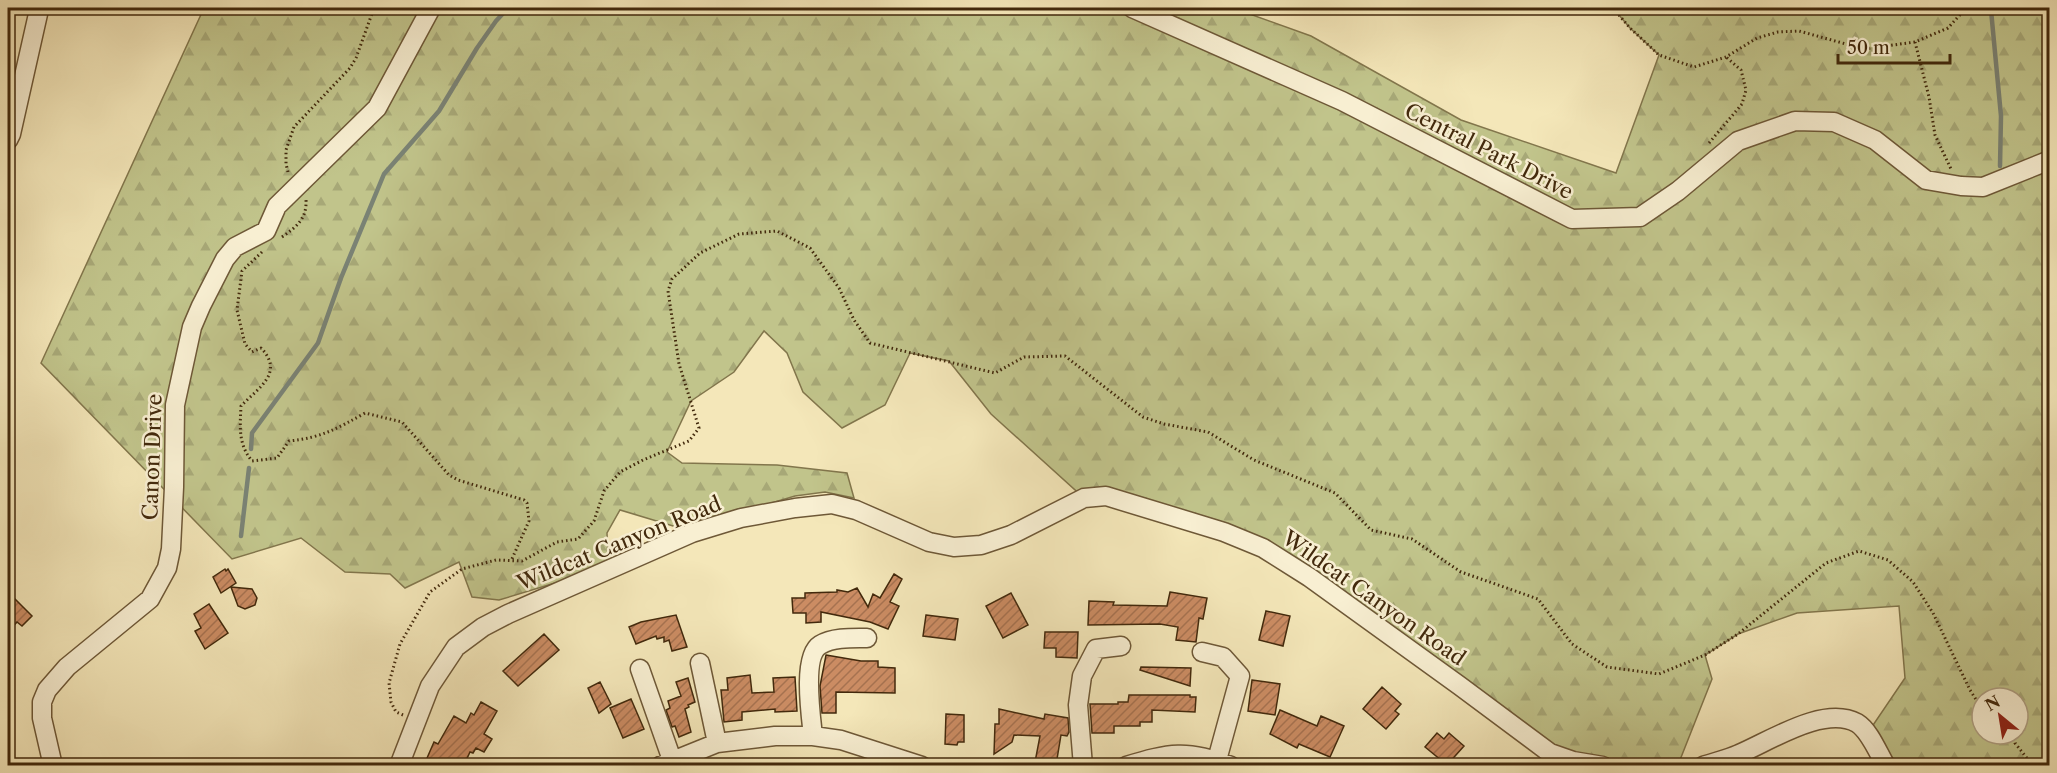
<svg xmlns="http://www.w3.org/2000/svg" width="2057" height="773" font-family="'Libre Caslon Text',serif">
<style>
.forest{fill:url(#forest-firs);stroke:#82764c;stroke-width:1.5;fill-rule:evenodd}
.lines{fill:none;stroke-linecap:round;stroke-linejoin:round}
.stream{stroke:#7a8274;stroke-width:4.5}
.building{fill:url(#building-hatch);stroke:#42290c;stroke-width:1.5}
.minor-casing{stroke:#6e5837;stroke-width:21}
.path{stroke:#42290c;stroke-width:3;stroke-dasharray:1.5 3;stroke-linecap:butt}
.minor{stroke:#f8efd2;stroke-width:18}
.labels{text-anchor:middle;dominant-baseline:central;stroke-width:5;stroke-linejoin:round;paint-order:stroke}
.street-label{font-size:21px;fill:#42290c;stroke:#f8efd2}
</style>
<defs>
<pattern id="forest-firs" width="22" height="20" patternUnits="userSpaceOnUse" patternTransform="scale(1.5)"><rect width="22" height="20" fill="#c1c48b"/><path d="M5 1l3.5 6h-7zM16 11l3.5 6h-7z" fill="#a7a877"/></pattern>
<pattern id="building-hatch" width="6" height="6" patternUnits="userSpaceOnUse" patternTransform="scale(1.5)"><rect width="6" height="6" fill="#cb8c63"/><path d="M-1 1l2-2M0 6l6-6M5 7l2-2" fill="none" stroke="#a67250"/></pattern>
</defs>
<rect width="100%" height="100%" fill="#f4e7b9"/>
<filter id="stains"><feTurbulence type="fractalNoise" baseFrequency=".00333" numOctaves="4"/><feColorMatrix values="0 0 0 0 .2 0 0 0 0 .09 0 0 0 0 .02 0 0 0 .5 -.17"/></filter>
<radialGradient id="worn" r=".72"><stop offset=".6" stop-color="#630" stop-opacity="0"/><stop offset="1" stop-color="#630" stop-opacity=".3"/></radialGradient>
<!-- forest -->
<path class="forest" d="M204,8h1029l78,28 150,84 155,53 43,-118 -29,-27 -17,-20h436v757h-163l-19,-31 38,-56 -6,-72 -102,7 -59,21 -33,21 7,24 -34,86h-75l-30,-4 -310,-213 -179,-50 -93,-84 -42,-53 -39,-8 -25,52 -43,23 -39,-36 -16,-39 -23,-22 -30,41 -43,29 -24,51 15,11 95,2 70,8 7,25 -29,-6 -30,4 -112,33 -63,-19 -13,23 1,31 -20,9 -89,27 -27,-3 -13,-35 -54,26 -15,-14 -45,-2 -44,-34 -69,21 -191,-196zM1982,698h36v36h-36z"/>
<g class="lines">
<!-- stream -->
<path class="stream" d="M1935,8l26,5 45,-5
M1991,10l10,106 -1,50
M251,449l1,-16 66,-90 23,-65 43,-104 55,-63 38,-63 19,-27 12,-13
M241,536l8,-68"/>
</g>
<!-- building -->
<path class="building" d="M225,569l1,2 2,-2 8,14 -15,10 -8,-16z
M894,574l8,5 -12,23 9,4 -11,23 -18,-7 -49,-10v10l-15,1v-10h-13l-1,-15h13v-5l32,-1v-2l11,2 9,-4 11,19 5,-13 7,4z
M231,587l21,2 5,9 -2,7 -10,4 -7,-3z
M8,592l24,24 -10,10 -5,-4 -9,10z
M1170,592l37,6 -4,21 -4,-1 -3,24 -20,-2 2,-13 -18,-3 -72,1 1,-24 25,1 -1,3 54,1z
M1011,593l17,32 -25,13 -17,-32z
M209,604l19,29 -23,16 -10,-18 6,-3 -7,-14z
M1266,611l24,5 -7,30 -24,-6z
M676,615l11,32 -15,4 -3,-11 -5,2v-5l-7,2 -1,-3 -20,8 -7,-17 12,-5z
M926,615l32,4 -3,21 -32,-4z
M1045,632h33l-1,26 -21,-1v-9h-12z
M544,634l15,16 -41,36 -15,-15z
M826,655l35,6h17v6l17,1v25l-59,-1v21h-14l-2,-27z
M1141,667l50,1 -1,18 -50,-16z
M750,675l2,18 22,-1 -1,-14 22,-1 2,34 -22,1v-3l-33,3v8l-18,2 -3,-32h7l-1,-12z
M688,678l7,24 -7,3 1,2 -4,2 6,23 -12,5 -4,-11 -3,1 -6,-17 4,-2 -2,-7 13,-5 -5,-14z
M1252,680l28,4 -5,31 -27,-4z
M600,682l11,22 -12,9 -11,-25z
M1382,687l19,17 -6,7 4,3 -13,15 -23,-20z
M1129,695h61v2h6l-1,15 -43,-2v12h-12v4h-26v7h-22l-2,-29h28v-2h10z
M631,699l13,30 -21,9 -13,-30z
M481,702l16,9 -13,23 8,5 -8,13 -8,-4 -3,5 -3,-1 -6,13h-40l10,-23 4,2 16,-28 12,7 5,-10 3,2z
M999,709l45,10 1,-5 23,4 1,14 -2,4 -6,-1 -5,30 -21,-3 5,-26 -26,-1 -2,7 -18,12 1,-30h4z
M1280,710l37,16 4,-10 23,10 -14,31 -31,-13 -2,4 -27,-14z
M946,714l18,1v27h-6l-1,3 -12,-1z
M1437,733l7,6 5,-6 15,13 -17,19 -22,-18z"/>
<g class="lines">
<defs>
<path id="minor" d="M1132,8l210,93 230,118 68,-2 38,-26 60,-50 57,-20 39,1 41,18 51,40 35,6 22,1 67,-27
M8,140l3,-6 27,-120 -1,-6
M1202,652l21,5 17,19 -23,84
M700,663l17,80
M640,669l32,91
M813,736c-2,-19 -11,-80 7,-91 13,-8 33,-7 47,-7
M53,766l-11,-48v-16l5,-12 20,-23 83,-68 17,-31 4,-19 3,-62 1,-82 17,-78 9,-21 24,-47 10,-12 31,-16 11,-25 100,-98 54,-100
M399,766l31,-80 26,-39 27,-20 25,-13 184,-81 49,-15 54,-10 37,-4 24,6 73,32 25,5 27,-2 30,-10 73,-37 22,-2 118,36 39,16 46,29 151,109 90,67 23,8 30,5
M660,766l57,-23 58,-7h38l28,4 81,26
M1083,766l-5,-61 4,-29 14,-27 25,-3
M1126,766c43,-13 61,-17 105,0
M1703,766c12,-4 25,-7 36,-12 31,-13 85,-49 118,-31 13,8 21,30 29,43"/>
</defs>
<!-- minor casing -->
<use href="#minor" class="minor-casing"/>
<!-- path -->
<path class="path" d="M1613,8l17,20 29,27 35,12 32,-10 31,-19 21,-6 21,-1 65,18 51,-7 33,-14 18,-20
M1915,42l14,55 6,38 16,34
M1709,143l33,-39 4,-14 -5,-20 -15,-13
M288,172l-2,-8v-14l8,-23 56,-59 6,-10 18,-50
M282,237c14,-10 25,-18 24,-37
M262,252l-20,19 -5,39 8,34 7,8 9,-4c24,25 -3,40 -20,58 -1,21 -3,38 11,55l25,-3 12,-17c32,-3 49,-13 76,-28l37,9 47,53 9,5 66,20 3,3 2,18 -18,40
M403,715l-7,-3 -5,-10 -2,-19 11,-39 30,-52 32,-23 34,-9 26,1 35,-19 21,-3 16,-18 10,-30 16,-19 23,-12 46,-19 10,-13 -20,-64 -11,-73 4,-12 28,-26 39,-19 38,-3 33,17 29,40 15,32 16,23 125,30 29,-16 41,-1 78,61 21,7 44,8 46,28 81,33 36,37 41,9 49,33 77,27 34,45 35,23 52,7 46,-19 33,-21 88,-71 33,-12 29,9 25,22 20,31 37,77 12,19
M2013,734l2,9 18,23"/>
<!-- minor -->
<use href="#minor" class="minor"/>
</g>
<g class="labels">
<!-- street labels -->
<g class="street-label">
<text transform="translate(1489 151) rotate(27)">Central Park Drive</text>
<text transform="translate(152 457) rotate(-88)">Canon Drive</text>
<text transform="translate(619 543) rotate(-22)">Wildcat Canyon Road</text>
<text transform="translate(1374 598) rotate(35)">Wildcat Canyon Road</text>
</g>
</g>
<!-- margin -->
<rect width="2057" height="773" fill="none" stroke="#f4e7b9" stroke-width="30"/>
<rect x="9" y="9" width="2039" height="755" fill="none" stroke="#42290c" stroke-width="3"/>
<rect x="15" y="15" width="2027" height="743" fill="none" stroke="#42290c" stroke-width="1.5"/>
<!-- north arrow -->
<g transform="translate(2000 716) rotate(330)"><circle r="28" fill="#f8efd2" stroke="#afa083" stroke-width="1.5"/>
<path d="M0-4.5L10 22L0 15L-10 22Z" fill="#8f2418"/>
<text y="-9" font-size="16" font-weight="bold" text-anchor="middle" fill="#42290c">N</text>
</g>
<!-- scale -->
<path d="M1838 54v9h112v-9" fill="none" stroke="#42290c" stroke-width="3"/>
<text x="1847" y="54" font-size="18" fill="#42290c" stroke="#f8efd2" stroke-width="4.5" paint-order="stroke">50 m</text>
<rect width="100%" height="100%" filter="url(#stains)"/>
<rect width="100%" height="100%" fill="url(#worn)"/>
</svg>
